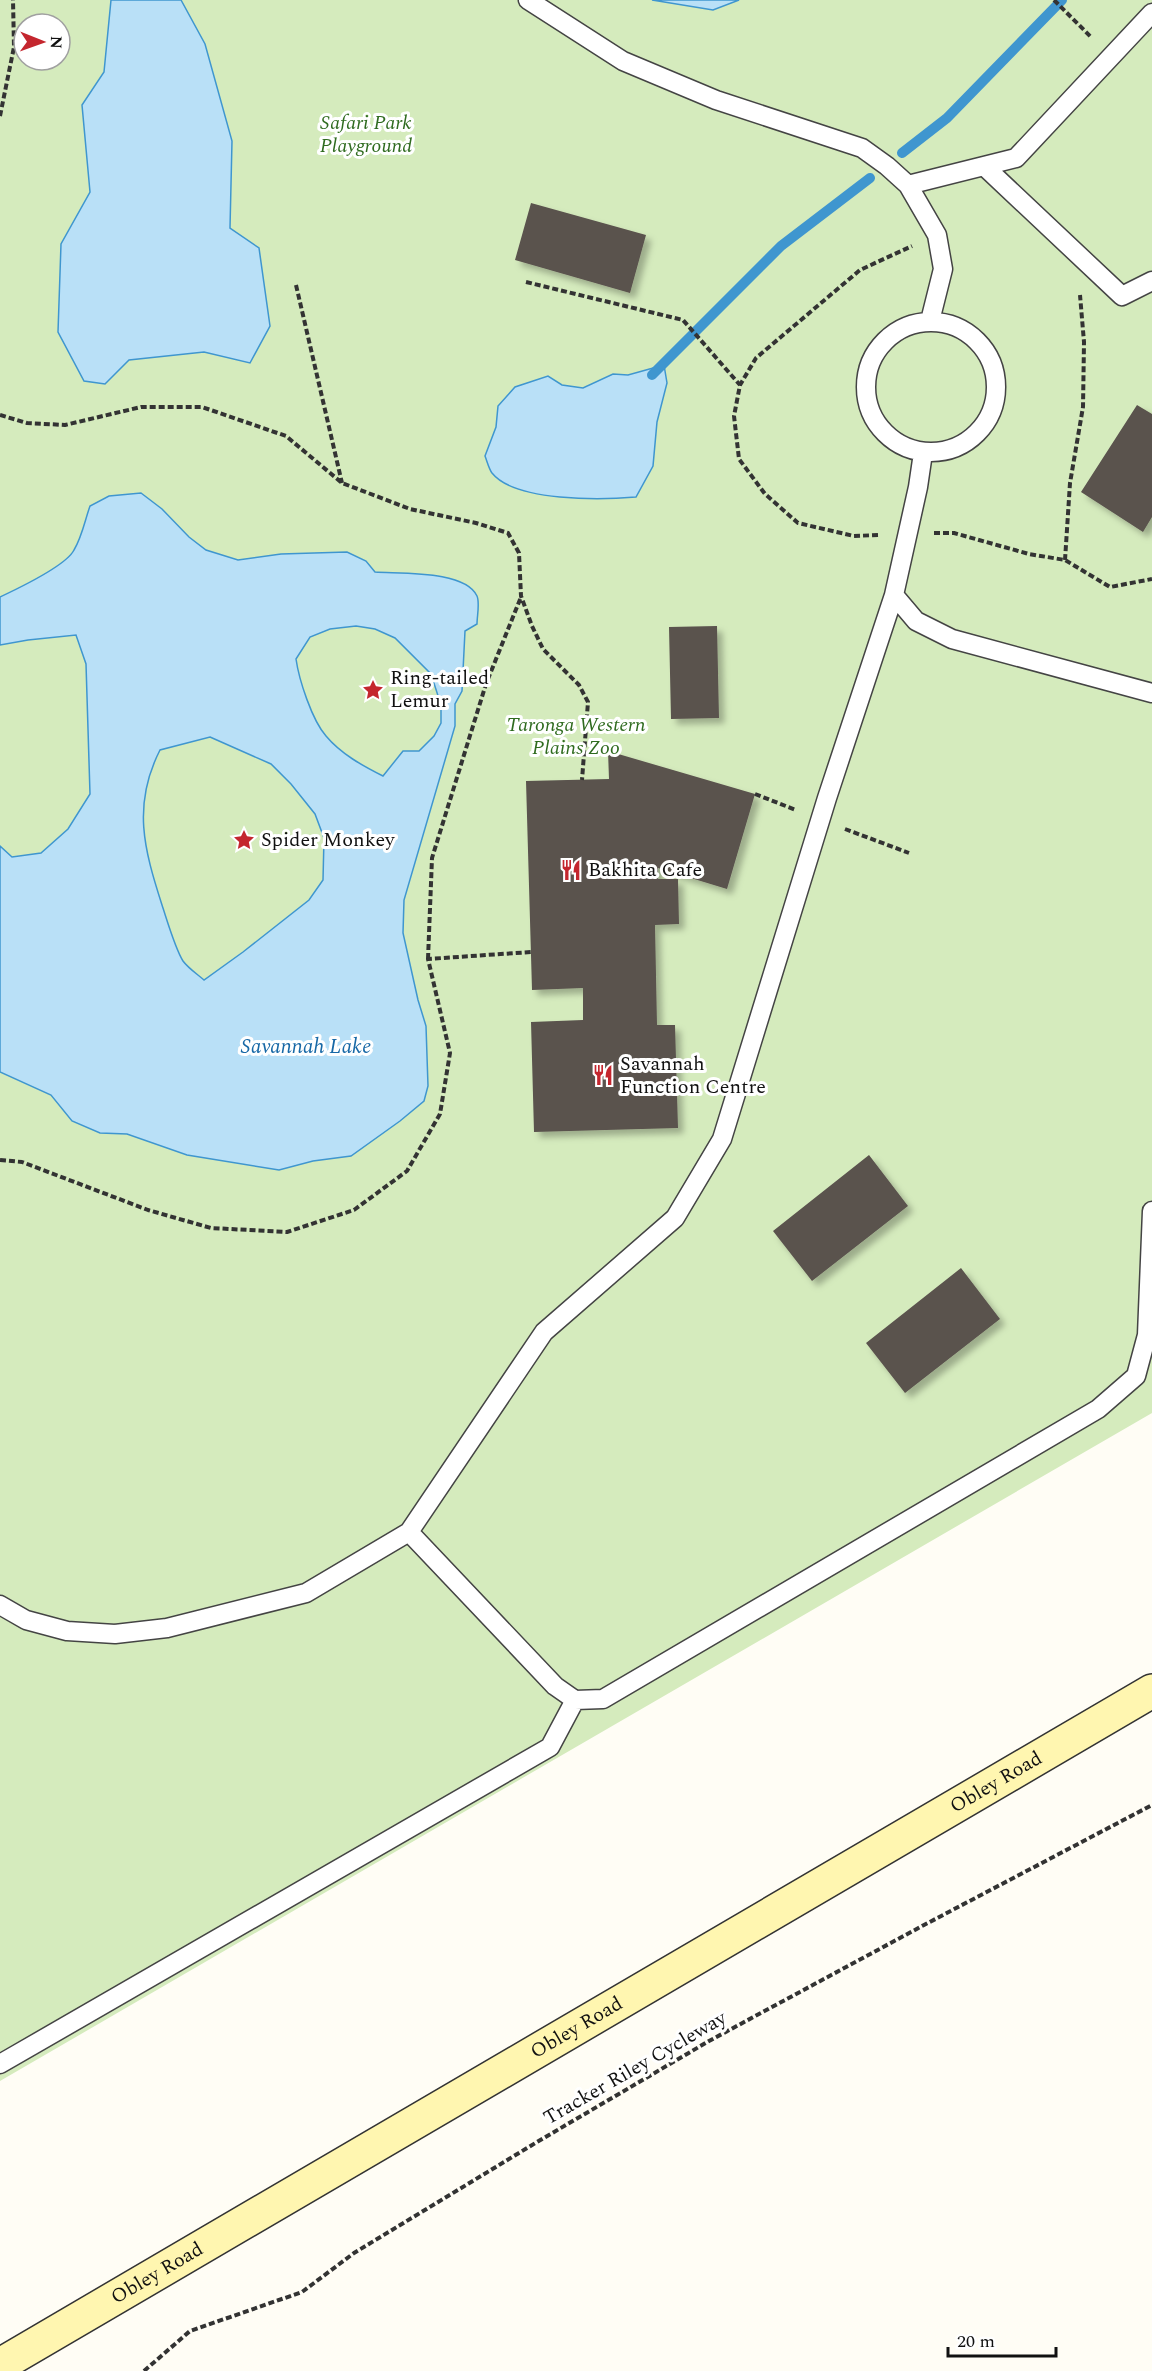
<svg xmlns="http://www.w3.org/2000/svg" width="1152" height="2371" font-family="Spectral,serif">
<style>
.green{fill:#d5ebbd;fill-rule:evenodd}
.water{fill:#b9e0f7;stroke:#3f96cf;stroke-width:1.5;fill-rule:evenodd}
.lines{fill:none;stroke-linecap:round;stroke-linejoin:round}
.stream{stroke:#3f96cf;stroke-width:10}
.building{fill:#5a524d;filter:url(#shadow)}
.lane-casing{stroke:#444;stroke-width:21}
.secondary-casing{stroke:#333;stroke-width:36}
.path{stroke:#333;stroke-width:4;stroke-dasharray:6 3;stroke-linecap:butt}
.lane{stroke:#fff;stroke-width:18}
.secondary{stroke:#fff6b0;stroke-width:33}
.labels{text-anchor:middle;dominant-baseline:central;stroke-width:6;stroke-linejoin:round;paint-order:stroke}
.park-label{font-size:20px;font-style:italic;fill:#2f6b1f;stroke:#fff}
.poi-label{font-size:20px;fill:#111;stroke:#fff;text-anchor:start}
.street-label{font-size:20px;fill:#111;stroke:#fff}
.water-label{font-size:21px;font-style:italic;fill:#1768a6;stroke:#fff}
</style>
<defs>
<filter id="shadow"><feDropShadow dx="5.5" dy="5.5" stdDeviation="3" flood-color="#0004"/></filter>
</defs>
<rect width="100%" height="100%" fill="#fffdf5"/>
<!-- green -->
<path class="green" d="M0,0h1152v1413l-1152,668zM24,24h36v36h-36z"/>
<!-- water -->
<path class="water" d="M111,0h70l24,44 27,97 -2,87 29,20 11,78 -20,37 -46,-11 -75,8 -24,24 -21,-3 -26,-49 3,-88 29,-52 -8,-87 22,-33z
M652,0h87l-26,10z
M664,365l3,18 -10,39 -4,44 -17,31c-34,3 -121,5 -144,-24 -3,-4 -5,-12 -7,-17l11,-29 2,-21 17,-19 33,-11 14,9 21,3 30,-14 15,1z
M141,493l21,16 27,28 17,13 32,10 43,-6 66,-2 19,9 9,11c25,2 90,-2 102,24 3,7 0,20 0,28l-12,7 -3,60 -7,13v22l-51,174 -1,33 15,67 8,26 2,60 -4,15 -24,20 -49,35 -38,5 -34,9 -92,-15 -60,-21 -27,-1 -28,-12 -21,-26 -51,-23v-226l12,11 29,-4 27,-24 22,-35 -4,-130 -10,-29 -48,5 -28,5v-48c17,-8 66,-31 74,-47 8,-13 11,-30 16,-44l19,-10zM356,626l19,3 20,9 36,36 10,31v18l-7,13 -15,15h-16l-20,25c-20,-10 -42,-22 -57,-40 -14,-16 -27,-56 -30,-77l14,-22 20,-8zM210,737l61,27 20,20 24,30 9,24 -1,42 -14,20 -66,52 -39,28c-7,-6 -16,-12 -21,-19 -8,-13 -16,-41 -21,-56 -18,-56 -30,-100 -2,-155z"/>
<g class="lines">
<!-- stream -->
<path class="stream" d="M902,153l45,-35 115,-118
M652,375l129,-129 89,-68"/>
</g>
<!-- building -->
<path class="building" d="M531,203l115,32 -16,58 -115,-33z
M1137,405l15,9v103l-9,15 -62,-40z
M717,626l2,92 -48,1 -2,-92z
M608,751l147,43 -28,95 -69,-21v11h20l1,45 -24,1 2,100h18l3,103 -144,4 -3,-110 52,-2v-32l-51,2 -6,-209 83,-2z
M869,1155l39,51 -96,75 -39,-50z
M961,1268l39,51 -95,74 -39,-50z"/>
<g class="lines">
<defs>
<path id="lane" d="M528,0l95,61 93,39 146,48 25,18 21,19 29,50 6,34 -13,52
M984,166l138,130 30,-15
M908,185l108,-27 136,-145
M866 387a65 65 0 1 1 130 0a65 65 0 1 1-130 0Z
M894,595l22,26 36,18 200,54
M409,1532l146,154 20,14 28,-1 495,-290 38,-33 11,-41 5,-124
M0,1605l26,15 41,11 48,3 52,-6 139,-35 103,-61 135,-200 131,-114 47,-79 105,-341 67,-203 24,-108 5,-34
M0,2064l550,-317 25,-47"/>
<g id="secondary">
<path id="s1" d="M0,2365l1152,-674"/>
</g>
</defs>
<!-- lane casing -->
<use href="#lane" class="lane-casing"/>
<!-- secondary casing -->
<use href="#secondary" class="secondary-casing"/>
<!-- path -->
<path class="path" d="M1054,0l37,37
M0,116l14,-69 -1,-47
M526,282l157,38 57,65
M296,285l46,198
M0,415l27,8 38,2 76,-18h61l84,29 56,47 68,26 66,14 32,10 11,20 2,43 11,30 11,23 36,36 9,17 -6,78
M934,533h20l75,21 36,6 45,27 42,-8
M878,535l-24,1 -56,-13 -33,-29 -26,-35 -5,-43 6,-31 16,-27 104,-88 52,-24
M1065,560l5,-77 13,-76 1,-65 -4,-47
M755,794l41,16
M845,829l64,24
M428,959l4,-101 54,-174 35,-87
M0,1160l22,2 126,48 63,18 76,4 67,-22 53,-39 33,-57 10,-61 -22,-94 103,-7
M144,2371l46,-40 112,-39 52,-39 183,-111 172,-101 215,-116 228,-120"/>
<!-- lane -->
<use href="#lane" class="lane"/>
<!-- secondary -->
<use href="#secondary" class="secondary"/>
</g>
<!-- icons -->
<defs>
<symbol id="sight-bare" viewBox="-9 -9 18 18"><path d="M0-6L1.8-2.2L6-1.7L2.9 1.2L3.7 5.4L0 3.3L-3.7 5.4L-2.9 1.2L-6-1.7L-1.8-2.2Z" fill="#c4262e" stroke="#fff" stroke-width="2.5" paint-order="stroke"/></symbol>
<symbol id="restaurant-bare" viewBox="-9 -9 18 18"><path d="M-5-6h1v4h1v-4h1v4h1v-4h1v5L-1.5 .5V6h-2V.5L-5-1ZM5-6V6H3V1.5H1.5Q1.5-4 5-6Z" fill="#c4262e" stroke="#fff" stroke-width="2.5" paint-order="stroke"/></symbol>
</defs>
<g fill-rule="evenodd">
<use href="#sight-bare" x="358" y="675" width="30" height="30"/>
<use href="#sight-bare" x="229" y="825" width="30" height="30"/>
<use href="#restaurant-bare" x="556" y="855" width="30" height="30"/>
<use href="#restaurant-bare" x="588" y="1060" width="30" height="30"/>
</g>
<g class="labels">
<!-- park labels -->
<g class="park-label">
<text x="366" y="123">Safari Park<tspan x="366" dy="23">Playground</tspan></text>
<text x="576" y="725">Taronga Western<tspan x="576" dy="23">Plains Zoo</tspan></text>
</g>
<!-- poi labels -->
<g class="poi-label">
<text x="390" y="678">Ring-tailed<tspan x="390" dy="23">Lemur</tspan></text>
<text x="261" y="840">Spider Monkey</text>
<text x="588" y="870">Bakhita Cafe</text>
<text x="620" y="1064">Savannah<tspan x="620" dy="23">Function Centre</tspan></text>
</g>
<!-- street labels -->
<g class="street-label">
<text stroke="none"><textPath href="#s1" startOffset="1154">Obley Road</textPath></text>
<text stroke="none"><textPath href="#s1" startOffset="668">Obley Road</textPath></text>
<text transform="translate(635 2068) rotate(-30)">Tracker Riley Cycleway</text>
<text stroke="none"><textPath href="#s1" startOffset="182">Obley Road</textPath></text>
</g>
<!-- water labels -->
<g class="water-label">
<text x="306" y="1047">Savannah Lake</text>
</g>
</g>
<!-- north arrow -->
<g transform="translate(42 42) rotate(91)"><circle r="28" fill="#ffffff" stroke="#a0a0a0" stroke-width="1.5"/>
<path d="M0-4.5L10 22L0 15L-10 22Z" fill="#c4262e"/>
<text y="-9" font-size="16" font-weight="bold" text-anchor="middle" fill="#111111">N</text>
</g>
<!-- scale -->
<path d="M948 2347v9h108v-9" fill="none" stroke="#111111" stroke-width="3"/>
<text x="957" y="2347" font-size="18" fill="#111111" stroke="#ffffff" stroke-width="4.5" paint-order="stroke">20 m</text>
</svg>
